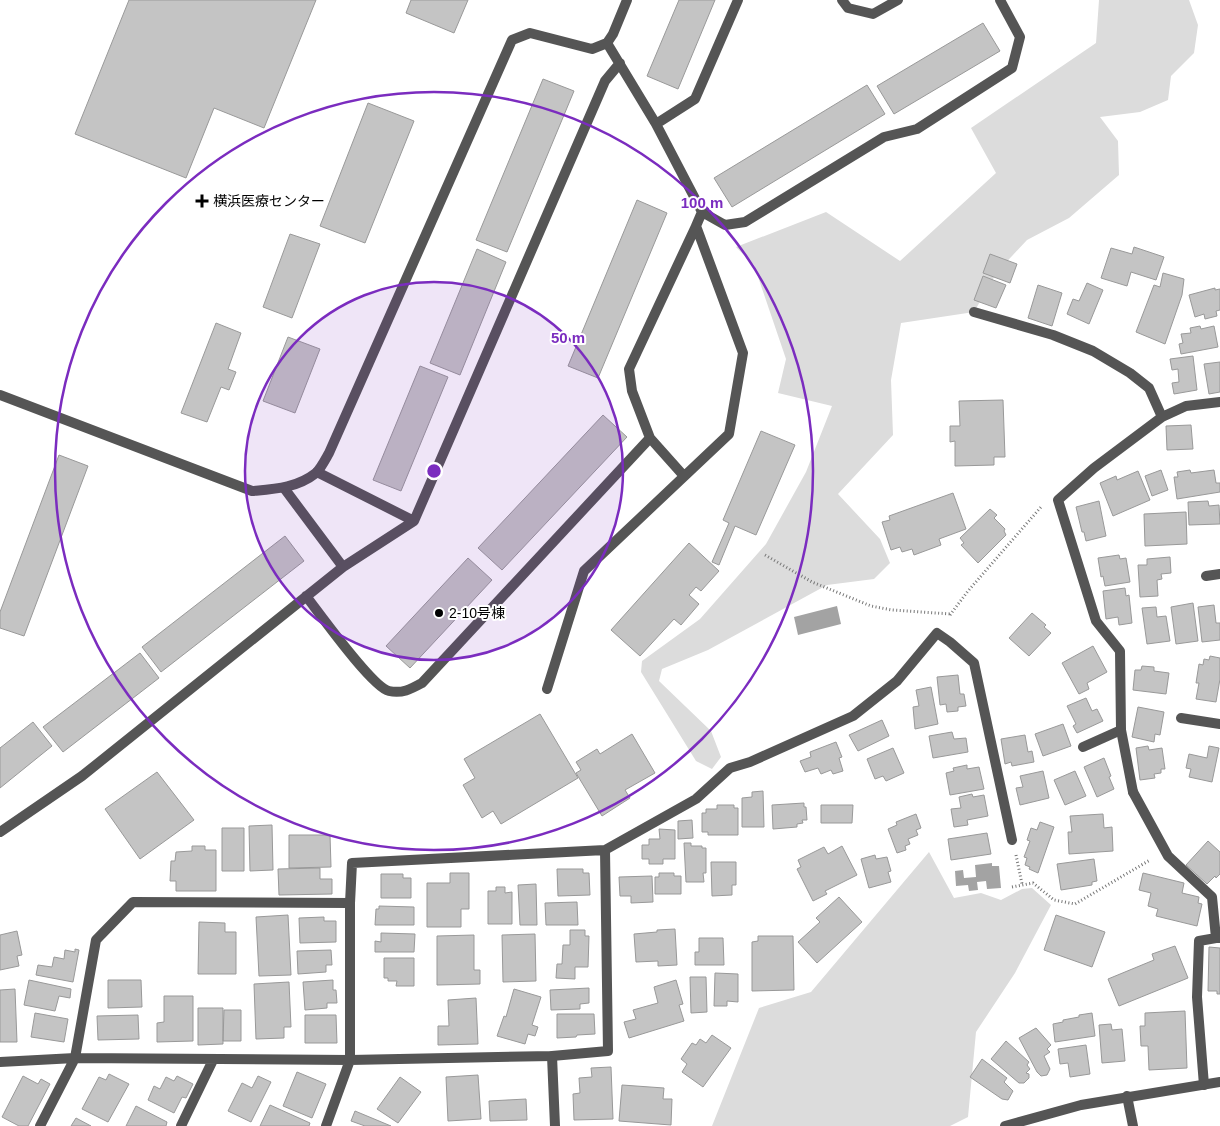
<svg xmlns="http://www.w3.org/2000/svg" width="1220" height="1126" font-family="Arial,'Noto Sans JP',sans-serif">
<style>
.green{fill:#dcdcdc}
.water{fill:#a3a3a3}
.building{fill:#c4c4c4;stroke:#999}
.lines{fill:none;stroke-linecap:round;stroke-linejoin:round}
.path{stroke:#777;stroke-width:3;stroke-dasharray:1 2.5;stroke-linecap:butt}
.service{stroke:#555;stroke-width:10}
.minor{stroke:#555;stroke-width:10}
.tertiary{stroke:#555;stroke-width:10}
.ring{fill:none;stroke:#7b2cbf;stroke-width:2.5}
.poi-dot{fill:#000;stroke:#fff;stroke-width:2}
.labels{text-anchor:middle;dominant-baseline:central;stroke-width:4;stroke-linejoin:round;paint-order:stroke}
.poi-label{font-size:14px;fill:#000;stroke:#fff;text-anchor:start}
.centre{fill:#7b2cbf;stroke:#fff;stroke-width:2.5}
.ring-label{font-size:15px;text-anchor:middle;font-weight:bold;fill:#7b2cbf;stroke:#fff;stroke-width:4;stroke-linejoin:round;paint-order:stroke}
</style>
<rect width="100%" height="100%" fill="#fff"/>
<!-- green -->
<path class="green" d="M1099,0h90l9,25 -4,28 -23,23 -3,24 -28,12 -40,5 18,24 1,34 -50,43 -42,22 -30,32 -23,40 -73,11 -10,57 2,55 -55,59 42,45 10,24 -16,16 -47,6 -119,65 -46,19 -3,12 52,50 10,26 -9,12 -16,-8 -55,-89 1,-11 58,-42 66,-75 40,-72 26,-66 -54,-13 8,-34 -32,-94 -18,-18 90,-35 74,49 96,-88 -25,-45 125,-85z
M929,852l25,46 27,-5 20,7 21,-11 10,-1 19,17 -36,68 -39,59 -8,85 -18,9h-238l47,-118 52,-16z"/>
<!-- water -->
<path class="water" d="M837,606l4,18 -43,11 -4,-18z
M992,863v3h7l2,22 -14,1 -1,-8 -9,1 1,8 -9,1 -1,-6 -12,1 -1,-15 8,-1 1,8 12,-1 -1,-12z"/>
<!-- building -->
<path class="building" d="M129,0h187l-52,128 -50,-20 -28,70 -111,-44z
M411,0h57l-14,33 -48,-20z
M679,0h36l-37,89 -31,-13z
M983,23l17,28 -106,63 -17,-28z
M543,79l31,12 -67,161 -31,-12z
M867,85l18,29 -153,93 -18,-29z
M368,103l46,18 -49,122 -45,-17z
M637,200l30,13 -69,165 -30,-12z
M290,234l30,10 -28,74 -29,-11z
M1134,247l30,10 -8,23 -25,-8 -4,14 -26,-8 10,-30 21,6z
M477,249l29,13 -46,113 -30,-12z
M990,254l27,10 -7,19 -27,-10z
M1163,273l21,6 -2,16 -17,49 -29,-12 18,-47 6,2z
M983,276l23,9 -10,23 -22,-8z
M1087,283l16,7 -14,34 -22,-10 6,-15 6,2z
M1038,285l24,8 -10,33 -24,-8z
M1215,288v2l5,-1v21l-4,1 1,5 -12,3 -1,-5 -9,3 -6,-22z
M216,323l25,10 -13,36 8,3 -7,18 -8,-3 -14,35 -26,-9z
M1200,326l1,3 13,-3 4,21 -37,7 -2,-10 4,-1 -2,-9 10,-1 -1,-5z
M288,337l32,12 -25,64 -32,-12z
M1193,356l4,34 -23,4 -2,-11 7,-1 -1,-13 -6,1 -2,-11z
M1220,362v30l-11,2 -5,-30z
M420,366l28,11 -47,114 -28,-11z
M1003,400l2,57h-11v8l-39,1v-25l-5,1v-16h10l-1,-25z
M603,415l24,22 -125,133 -24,-22z
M1191,425l2,24 -26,1 -1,-24z
M761,431l34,14 -39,90 -21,-9 -16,39 -7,-3 17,-39 -6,-3z
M59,455l29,11 -64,170 -24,-8v-16z
M1161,470l7,20 -16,6 -7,-20z
M1190,470l1,3 23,-3 2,13h4v9l-43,7 -3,-22h4l-1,-5z
M1138,471l12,29 -37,16 -13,-33 16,-7 1,4z
M953,493l13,36 -27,10 2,6 -27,10 -2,-6 -10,3 -2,-5 -9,3 -9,-28 8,-2 -1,-4z
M1099,501l7,35 -20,5 -2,-9h-2l-6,-25z
M1208,501l1,5 10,-1 1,19 -31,1 -1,-23z
M990,509l7,6 -3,3 11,11 -1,2 2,4 -28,28 -17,-18 3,-2 -4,-5z
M1186,512l1,32 -42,2 -1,-32z
M285,536l19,25 -143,111 -19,-25z
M689,543l30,28 -18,20 -5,-4 -7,8 10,9 -18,21 -7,-6 -34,37 -29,-26z
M1119,555l1,4 6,-1 4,24 -25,4 -2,-10 -2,1 -3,-19z
M1170,557l1,16 -10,1 1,5 -5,1 1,16 -18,1 -2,-32h9v-6z
M468,558l24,22 -82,88 -24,-22z
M1125,588l1,8 3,-1 3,28 -13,2 -1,-8 -12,2 -3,-28z
M1193,603l5,38 -22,3 -5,-37z
M1214,605l2,18h4v17l-18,2 -4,-35z
M1156,607l1,10 9,-1 4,25 -23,3 -5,-36z
M1032,613l14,12 -2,2 7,6 -22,23 -20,-18z
M1093,646l14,26 -20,11 2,6 -10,5 -17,-31z
M140,653l19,25 -96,74 -20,-25z
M1210,656l10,2v21l-4,23 -20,-3 3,-16h-3l3,-19 4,1 1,-6 5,1z
M1142,666l12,1v4l15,2 -3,21 -33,-4 2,-20h6z
M958,675l2,19h4l2,12 -8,1v4l-11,1 -1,-8 -6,1 -3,-28z
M931,687l7,37 -23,5 -2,-22 6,-1 -3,-16z
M1086,698l6,13 5,-2 6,12 -26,12 -4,-7 3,-2 -9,-18z
M1138,707l26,5 -4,23 -5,-1 -1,8 -22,-5z
M540,714l38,64 -77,46 -8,-13 -11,7 -19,-33 12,-7 -11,-19z
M882,720l7,16 -31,15 -9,-16z
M33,722l19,24 -52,42v-40z
M1063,724l8,22 -28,10 -8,-22z
M952,732l2,7 12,-1 2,14 -35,6 -4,-22z
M632,734l23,39 -30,17 5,8 -28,18 -26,-43 5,-3 -5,-8 21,-13 3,5z
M1025,735l3,17 4,-1 2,11 -22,4 -1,-4 -6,2 -4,-25z
M836,742l6,15 -3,1 4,13 -10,3 -2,-4 -10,4 -3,-6 -13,4 -5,-11 11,-4 -1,-5z
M1148,746l1,4 13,-2 3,21h-4v4l-7,1 1,4 -15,2 -4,-32z
M1209,746l10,2 -7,34 -23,-5 2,-8 -5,-1 3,-14 18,4z
M893,748l11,25 -18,8 -3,-5 -8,3 -8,-20z
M1104,758l7,18 -2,1 5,12 -17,8 -13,-30z
M967,765v4l12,-2 5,22 -34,6 -4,-22 8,-2 -1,-3z
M1043,771l6,27 -29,7 -4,-17 7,-1 -3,-11z
M1075,771l11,25 -21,9 -11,-25z
M157,772l37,48 -54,39 -35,-50z
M763,791l1,36h-22v-29l10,-1v-5z
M972,794l1,3 11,-2 4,21 -21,4 1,5 -14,2 -3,-18 10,-1 -2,-11z
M804,803v4h2l1,13h-5l1,3 -6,1v3l-24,2 -1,-24z
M717,805h17v3h4v27h-30v-3h-6v-19h4v-4h11z
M821,805h32l-1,18h-31z
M916,814l5,14 -5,2 2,5 -10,4 2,5 -5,2 1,4 -9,3 -9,-24 9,-4 -1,-3z
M1103,814l1,14 8,-1 1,24 -44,3 -1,-22h4l-2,-16z
M692,820l1,18 -15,1v-18z
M1040,822l14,5 -16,46 -9,-4 1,-2 -5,-2 2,-7 -3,-1 6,-16 -3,-1 4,-12 6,2z
M272,825l1,45 -23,1 -1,-45z
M222,828h22v43h-22z
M659,829l16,1v29h-12v5h-14v-5h-7v-14h7v-6h11z
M987,833l4,21 -40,6 -3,-21z
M289,835h41l1,32 -42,1z
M1208,841l12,11v22l-4,4 -1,-2 -8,8 -21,-19z
M684,843h7v3h11v2h4v25h-3l1,9h-18z
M192,846h13v4h11v41h-40v-10h-6l1,-20h4l1,-9 16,-1z
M842,846l15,29 -32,16 2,3 -14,7 -16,-32 4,-2 -3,-7 26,-13 4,7z
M875,855l1,4 11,-2 4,14 -3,1 3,10 -22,6 -8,-29z
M1094,859l3,22 -5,1v3l-31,5 -4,-26z
M711,862h25v23h-4v10l-20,1z
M320,868v11h12v15l-53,1 -1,-26z
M557,869h26v4h6l1,22 -32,1z
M450,873h19v36h-8v18h-34v-44h23z
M659,873h15v3h7v18h-26v-17h4z
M1143,873l41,10 -2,10 17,4 -1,6 4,1 -5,22 -41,-10 2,-7 -10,-3 3,-13 -12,-3z
M381,874h22v4h8v20h-30z
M652,876l1,26 -22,1v-7h-11l-1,-19z
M536,884l1,41h-17l-2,-40z
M496,887h9v6l7,-1v32h-24v-33h8z
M839,897l23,25 -45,41 -19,-21 22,-20 -4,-4z
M577,902l1,23h-32l-1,-22z
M379,906l35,1v18h-39l1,-16h3z
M288,915l3,60 -32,1 -3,-59z
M1056,915l49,17 -13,35 -48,-17z
M324,917v4h12v21l-36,1 -1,-25z
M199,922l26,1v9h11v42h-38z
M675,929l2,36 -19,1v-5l-22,1 -2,-28 23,-2v-2z
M570,930h15v6h4l-1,31h-13v12l-19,-1 1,-14h5l1,-19h7z
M17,931l5,24 -5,1 2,10 -19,4v-35z
M381,933l34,1 -1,18h-39v-11l6,1z
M535,934l1,47 -33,1 -1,-47z
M474,935v35h6v14l-43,1v-49z
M758,936h35l1,54 -42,1v-49l6,-1z
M699,938h24l1,27h-29v-13h4z
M1175,946l13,32 -69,28 -11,-27 46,-19 -2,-6z
M1209,947l11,1v46h-3v-3h-9z
M75,949l4,1 -6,32 -37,-7 2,-10 14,2 2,-10 10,2 1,-9 10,2z
M331,950l1,15h-6v7l-28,2 -1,-23z
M384,958h30v28h-18l1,-5h-9v-3h-4z
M715,973l23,1v28l-11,-1v5h-13z
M690,977h16l1,35 -16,1z
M29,980l42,9 -1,9 -11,-2 -4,15 -31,-6z
M108,980h33l1,27 -34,1z
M333,980v10h3l1,13h-10v5l-22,2 -2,-28z
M676,980l7,24 -4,1 5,16 -55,17 -5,-16 12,-3 -3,-9 25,-7 -4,-16z
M289,982l2,45h-7v11l-28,1 -2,-55z
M589,988v15l-9,1v5l-29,1 -1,-20z
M15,989l2,53h-17v-52z
M514,989l27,8 -9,28 6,2 -3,9 -7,-2 -3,10 -28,-8 7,-20 2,1z
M164,996h29v45l-36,1v-19l7,-1z
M476,998l2,46 -40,1v-19h11l-1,-26z
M198,1008h25v36l-25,1z
M224,1010h17v31h-18z
M1185,1011l2,57 -38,2 -1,-24h-7l-1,-20h5v-13z
M35,1013l33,6 -4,23 -33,-5z
M1092,1013l3,23 -40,6 -2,-18 10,-2v-2l16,-3v-2z
M557,1014h37l1,20 -18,1 -1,2 -19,1z
M138,1015l1,24 -41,1 -1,-24z
M305,1015h31l1,28h-32z
M1111,1024l1,6 10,-1 3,32 -23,2 -3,-38z
M1036,1028l15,17 -4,4 3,3 -6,4 6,13 -3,6 -6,1 -4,-4 -18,-34z
M712,1035l19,13 -28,39 -21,-15 5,-8 -6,-5 11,-16 4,2 4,-6 6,4z
M1006,1041l23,21 -2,3 3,4 -4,4 3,1v4l-5,5h-5l-28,-24z
M1086,1045l4,29 -20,3 -2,-14 -8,1 -2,-15z
M982,1059l25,19 -3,4 9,9 -5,9 -6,-1 -32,-22z
M611,1067l2,52 -39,1 -1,-26 7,-1 -1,-15 13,-1 -1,-9z
M297,1072l29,12 -14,34 -29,-12z
M109,1074l20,10 -21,38 -26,-13 17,-32 7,3z
M478,1075l3,44 -33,2 -2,-44z
M23,1076l15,8 3,-5 9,5 -22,42h-9l-17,-9z
M177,1076l16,8 -7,14 -4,-1 -8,16 -26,-13 6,-14 6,3 6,-12 8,4z
M258,1076l13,6 -20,40 -23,-11 14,-28 10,5z
M400,1077l21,15 -23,31 -21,-14z
M622,1085l42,3 -1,11h9l-1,26 -52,-4z
M526,1099l1,21 -37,1 -1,-20z
M270,1105l40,18 -1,3h-49z
M136,1106l31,16 -1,4h-40z
M355,1111l36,15h-26l-14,-5z
M76,1118l15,8h-20z"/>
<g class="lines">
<!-- path -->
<path class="path" d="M765,555l47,27 59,24 21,4 59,4
M950,615l18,-24 73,-84
M1016,855l6,29
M1012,887l21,-4 21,17 21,4 75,-44"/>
<!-- service -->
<path class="service" d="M842,0l6,8 25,6 25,-14
M656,124l39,-25 43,-99
M702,212l23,13 20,-3 139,-85 33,-8 95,-61 8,-31 -20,-37
M683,475l-33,-37 -18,-47 -3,-22 67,-143
M284,488l59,79
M414,521l191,-440 15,-18
M1206,576l14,-2
M306,596c14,18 66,91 83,95 13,3 22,-2 33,-8l228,-245
M547,689l37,-118 145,-137 14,-81 -47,-127 6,-14 -46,-88 -49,-81
M1083,747l38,-17
M1133,792l35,64 44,41 4,41h4
M0,832l82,-56 261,-209 71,-46 -97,-49
M552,1056l3,70
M1204,1085l-7,-88 2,-56 17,-3
M1127,1096l6,30"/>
<!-- minor -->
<path class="minor" d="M974,312l79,23 40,16 37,22 19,15 13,29
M0,395l252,96c23,-2 45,-3 64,-18 5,-5 9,-13 13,-20l183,-413 18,-7 62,16 15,-6 6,-9 14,-34
M1181,718l39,6
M1133,792l-12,-62 -1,-79 -24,-30 -38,-121 36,-32 68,-51 24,-11 34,-4
M0,1062l75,-4 275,2 202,-4 56,-5 -3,-201
M40,1126l35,-68 21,-118 37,-38 217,1
M181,1126l32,-66
M326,1126l24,-66v-157l2,-40 253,-13 91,-51 34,-31 20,-6 103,-46 44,-35 40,-48 13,9 24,21 38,177"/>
<!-- tertiary -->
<path class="tertiary" d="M1005,1126l76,-21 139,-23"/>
</g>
<!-- distance rings -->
<circle cx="434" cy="471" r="189" fill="#7b2cbf" fill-opacity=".12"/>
<g class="ring">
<circle cx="434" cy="471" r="189"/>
<circle cx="434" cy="471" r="379"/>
</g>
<!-- markers -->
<g class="poi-dot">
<path d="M199.5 193.5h5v5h5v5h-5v5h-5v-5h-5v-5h5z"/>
<circle cx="439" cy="613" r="5"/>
</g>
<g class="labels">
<!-- poi labels -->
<g class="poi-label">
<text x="213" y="201">横浜医療センター</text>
<text x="449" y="613">2-10号棟</text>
</g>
</g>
<circle cx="434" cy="471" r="8" class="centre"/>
<g class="ring-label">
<text x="702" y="208">100 m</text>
<text x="568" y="343">50 m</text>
</g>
</svg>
